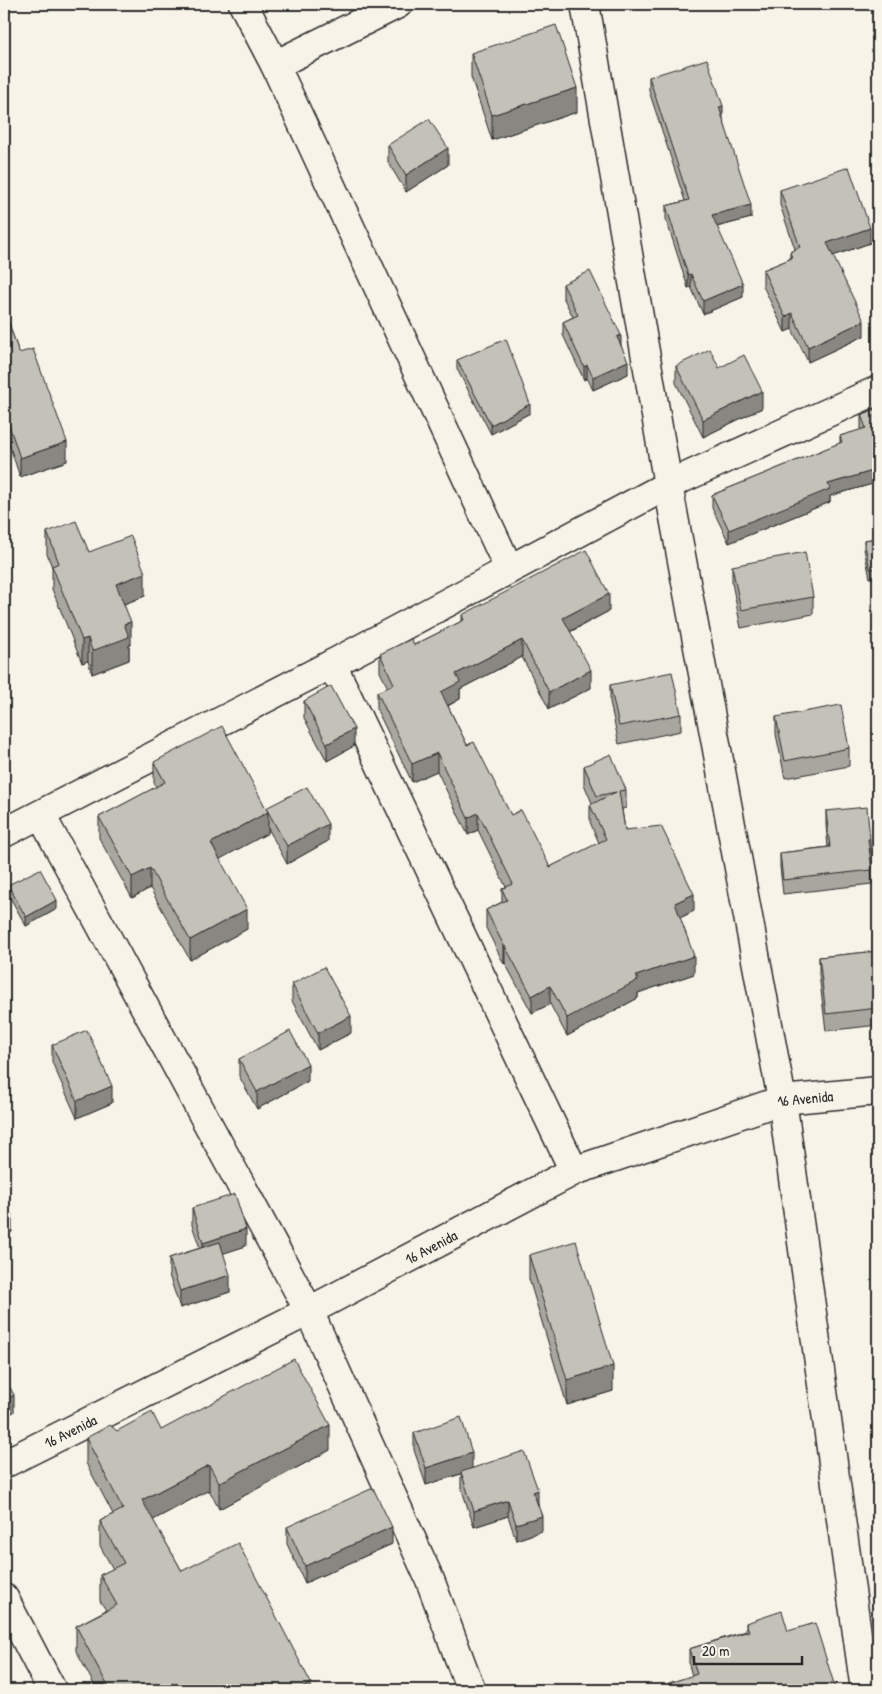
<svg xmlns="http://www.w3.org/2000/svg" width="882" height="1694" font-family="'Patrick Hand',sans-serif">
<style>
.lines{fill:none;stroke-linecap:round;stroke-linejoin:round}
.minor-casing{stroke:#2b2b2b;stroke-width:31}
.major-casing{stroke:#2b2b2b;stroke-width:31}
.minor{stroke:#f7f3e8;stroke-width:28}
.major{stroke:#f7f3e8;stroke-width:28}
.wall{fill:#a9a69f;stroke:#2b2b2b}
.shaded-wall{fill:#898782;stroke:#2b2b2b}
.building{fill:#c4c1b9;stroke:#2b2b2b}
.labels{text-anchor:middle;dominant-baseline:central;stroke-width:4;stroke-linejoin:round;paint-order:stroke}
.street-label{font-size:15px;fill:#2b2b2b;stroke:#f7f3e8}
</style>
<rect width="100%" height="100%" fill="#f7f3e8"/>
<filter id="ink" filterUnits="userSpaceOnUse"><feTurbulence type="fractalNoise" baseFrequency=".02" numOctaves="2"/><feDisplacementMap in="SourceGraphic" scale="10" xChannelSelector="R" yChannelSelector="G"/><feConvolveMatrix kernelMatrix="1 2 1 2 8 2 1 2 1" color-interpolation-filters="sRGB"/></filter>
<g filter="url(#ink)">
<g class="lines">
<defs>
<g id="minor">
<path d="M243,4l32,61 234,504"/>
<path d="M585,4l83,481 114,615 83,590"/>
<path d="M275,65l123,-61"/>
<path d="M332,664l242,507"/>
<path d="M41,815l268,496 121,269 41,110"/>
<path d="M4,833l328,-169 336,-179 210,-95"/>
<path id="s1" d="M4,1464l305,-153 265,-140 208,-71 96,-9"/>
</g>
<path id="major" d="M4,1598l48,92"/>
</defs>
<!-- minor casing -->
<use href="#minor" class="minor-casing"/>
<!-- major casing -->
<use href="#major" class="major-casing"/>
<!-- minor -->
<use href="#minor" class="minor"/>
<!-- major -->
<use href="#major" class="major"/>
</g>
<!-- wall -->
<path class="wall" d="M471,53l106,59 -85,28 -21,-63z
M649,77l74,42 28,99 -34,9 26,70 -40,17 -12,-27 -3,1 -22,-69v-13l19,-5 -36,-110z
M388,145l60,20 -42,27 -18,-30z
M780,190l90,53 -37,13 31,80 -56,26 -16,-33 -7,3 -22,-46v-16l27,-11v-7l5,-3 -15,-44z
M563,284l58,61 7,29 -35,16 -6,-12 -3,2 -21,-45v-13l10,-5 -10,-20z
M4,309l15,44 48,108 -47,16 -16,-48z
M457,360l73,53 -39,21 -34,-65z
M676,366l43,2 43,40 -59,29 -27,-54z
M878,408l-2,60v15l-46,13v6l-101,41 -17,-35v-13l128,-52v-7l21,-6v-15z
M47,532l42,20 56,44 -21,8 7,41h-2v15l-37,14 -4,-13 -6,2 -30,-74v-22l-5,-13z
M878,538v39l-8,1 -6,-29v-9z
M732,566l81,31v17l-72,14 -9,-45z
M609,611l-39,21 21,56 -42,21 -27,-52 -62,32v10l-12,7 19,39 44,70 39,52 49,-24 -9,-21v-17l2,-2 -8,-19v-18l42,24v18l-4,1 3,21 69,81 -14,7 14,56 -56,19v5l-71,38 -17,-32 -18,9 -27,-50 -1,1 -18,-36v-18l16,-8v-13l4,-2 -28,-57 -10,5 -31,-64 -25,11 -35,-72v-18l11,-4 -8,-16v-18l34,-9 48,-24v-6z
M610,685l71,29v17l-62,13 -9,-42z
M304,701l50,45 -27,15 -23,-43z
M776,717l73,31v18l-64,12 -9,-44z
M154,762l112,47 62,32 -41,23 -19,-36v5l-49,26 28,70 -57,31 -40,-72 -18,10 -33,-60v-21l57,-30 -2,-4z
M826,811l44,28 2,45 -89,10 -3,-27v-14l48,-6 -2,-22z
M8,885l49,24 -31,17 -18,-32z
M878,951v74l-52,6 -7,-57v-17z
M292,984l59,49 -33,17 -26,-49z
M52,1045l60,58 -35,15 -25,-56z
M239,1059l69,22 -51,28 -18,-33z
M873,1115h5v86h-1l-4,-70z
M192,1208l54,38 -23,7 7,39 -50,16 -11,-33v-17l31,-10 -8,-23z
M529,1255l84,136 -46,14 -38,-126z
M161,1430l169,20 -111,59 -10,-19 -56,30 29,51 129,119h-214l-21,-39v-25l30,-16 -6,-9v-26l13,-6 -13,-23v-25l13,-7 -27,-51v-25l31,-7z
M414,1433l58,35 66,36 4,27 -26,9 -8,-24 -34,11 -13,-40v-13l-35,11 -12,-35z
M287,1527l105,17 -87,39 -18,-39z
M746,1623l42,8 47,59h-166v-7l23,-7 -3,-11v-16l57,-18z"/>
<!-- shaded-wall -->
<path class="shaded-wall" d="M577,88v24l-85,28v-25z
M723,106v13l-4,1v-13z
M448,148v17l-42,27v-17z
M751,205v13l-39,10v-13z
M870,228v15l-43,15v-15z
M691,274v13l-3,1v-13z
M743,284v13l-40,17v-13z
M792,313v16l-7,3v-15z
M864,321v15l-56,26v-15z
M621,335v13l-4,-11z
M628,361v13l-35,16v-13z
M587,365v13l-3,2v-13z
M762,391v17l-59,29v-17z
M530,404v9l-39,21v-9z
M67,442v19l-47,16v-19z
M878,454v13l-6,2v-13z
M876,470v13l-46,13v6l-101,41v-13l99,-46z
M145,573v23l-29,11v-23z
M609,594v17l-46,24v-17z
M131,622v23h-2v15l-37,14v-23l32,-27z
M88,638v23l-6,2v-23z
M522,640v17l-62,32v10l-19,10v-17l15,-18z
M591,670v18l-42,21v-17z
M354,729v17l-27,15v-17z
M437,753v18l-25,11v-18z
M268,812v21l-57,31v-21z
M478,813v17l-10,5v-17z
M328,824v17l-41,23v-18z
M150,868v20l-18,10v-21z
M694,894v17l-19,9v-17z
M57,900v9l-31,17v-9z
M247,909v20l-57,31v-20z
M504,946h1v17l-1,1z
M694,956v18l-56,19v5l-71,38v-18l69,-42z
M550,986v18l-18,9v-17z
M351,1016v17l-33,17v-17z
M308,1064v17l-51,28v-17z
M112,1086v17l-35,15v-17z
M12,1216v16l-8,4v-16z
M246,1229v17l-43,14v-17z
M230,1275v17l-50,16v-17z
M613,1366v25l-46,14v-25z
M14,1395v17l-10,5v-16z
M330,1425v25l-111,59v-26z
M472,1453v17l-46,15v-17z
M209,1465v25l-67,36v-26z
M538,1490v16l-5,-14z
M508,1500v16l-34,11v-16z
M542,1516v15l-26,9v-16z
M392,1527v17l-87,39v-17z
M311,1683v7h-14z
M835,1687v3h-12z"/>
<!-- building -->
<path class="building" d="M556,25l21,63 -85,27 -21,-62z
M707,59l16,47 -4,1 32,98 -39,10 31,69 -40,17 -12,-27 -3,1 -22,-69 23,-6 -40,-123z
M429,119l19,29 -42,27 -18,-30z
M849,167l21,61 -43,15 37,78 -56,26 -16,-34 -7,4 -22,-47 29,-12 -2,-6 10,-5 -20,-57z
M590,271l31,64 -4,2 11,24 -35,16 -6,-12 -3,2 -21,-45 15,-7 -15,-31z
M4,309l15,44 14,-4 34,93 -47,16 -16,-48z
M506,339l24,65 -39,21 -34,-65z
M710,349l9,19 25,-13 18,36 -59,29 -27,-54z
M878,408v46l-6,2 4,14 -48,14 2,5 -101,41 -17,-35 130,-53 -2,-6 26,-8 -5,-13z
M76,521l13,31 42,-16 14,37 -29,11 15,38 -7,2 5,13 -37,14 -4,-13 -6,2 -30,-74 7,-3 -12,-31z
M878,538v30l-8,1 -6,-29z
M586,550l23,44 -46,24 28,52 -42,22 -27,-52 -66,34 4,8 -19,10 26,53 7,-3 37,73 10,-5 29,57 56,-28 -16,-34 26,-13 -19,4 -13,-30 27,-12 15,36 -7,1 6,39 36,-4 33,68 -19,9 19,53 -58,20 2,4 -71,38 -17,-32 -18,10 -27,-50h-1l-18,-36 21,-10 -5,-11 11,-5 -35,-71 -10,5 -31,-65 -25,11 -35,-72 17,-8 -14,-30 31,-15 3,6 50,-25 -2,-5z
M805,552l8,45 -72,13 -9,-44z
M672,672l9,42 -62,12 -9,-41z
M331,686l23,43 -27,15 -23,-43z
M841,705l8,43 -64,13 -9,-44z
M222,726l46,86 -57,31 36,66 -57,31 -40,-72 -18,9 -33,-60 66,-35 -11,-20z
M307,787l21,37 -41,22 -21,-38z
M867,807l3,32h-2l4,31 -89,10 -3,-27 50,-6 -4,-36z
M40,869l17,31 -31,17 -18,-32z
M878,951v57l-52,6 -7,-57z
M324,967l27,49 -33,17 -26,-49z
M87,1030l25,56 -35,15 -25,-56z
M290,1031l18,33 -51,28 -18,-33z
M873,1115h5v71h-1z
M235,1194l11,35 -43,14 -11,-35z
M4,1201l8,15 -8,4z
M576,1241l37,125 -46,14 -38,-125z
M220,1242l10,33 -50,16 -11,-33z
M294,1359l36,66 -111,58 -10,-18 -67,35 40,71 56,-28 73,140 -14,7h-187l-34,-64 41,-21 -17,-30 24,-12 -24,-42 23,-12 -37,-71 24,-13 7,6 35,-19 9,18z
M4,1376l10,19 -10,6z
M461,1417l11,36 -46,15 -12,-35z
M524,1451l14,39 -5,2 9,24 -26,8 -8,-24 -34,11 -13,-39z
M373,1488l19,39 -87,39 -18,-39z
M782,1611l6,20 27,-8 20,64 -12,3h-152l-2,-7 28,-9 -8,-25 60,-18 -3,-8z"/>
</g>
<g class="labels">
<!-- street labels -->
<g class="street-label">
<text stroke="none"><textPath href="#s1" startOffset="884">16 Avenida</textPath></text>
<text stroke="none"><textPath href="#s1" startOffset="479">16 Avenida</textPath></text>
<text stroke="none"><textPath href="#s1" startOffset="74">16 Avenida</textPath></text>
</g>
</g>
<!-- margin -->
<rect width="882" height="1694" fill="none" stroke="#f7f3e8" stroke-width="20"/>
<rect x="10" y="10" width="862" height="1674" fill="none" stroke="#2b2b2b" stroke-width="2" filter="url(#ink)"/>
<!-- scale -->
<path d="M694 1656v8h108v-8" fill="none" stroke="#2b2b2b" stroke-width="2.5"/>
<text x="702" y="1656" font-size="15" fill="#2b2b2b" stroke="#f7f3e8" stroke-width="4" paint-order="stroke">20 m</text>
</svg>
